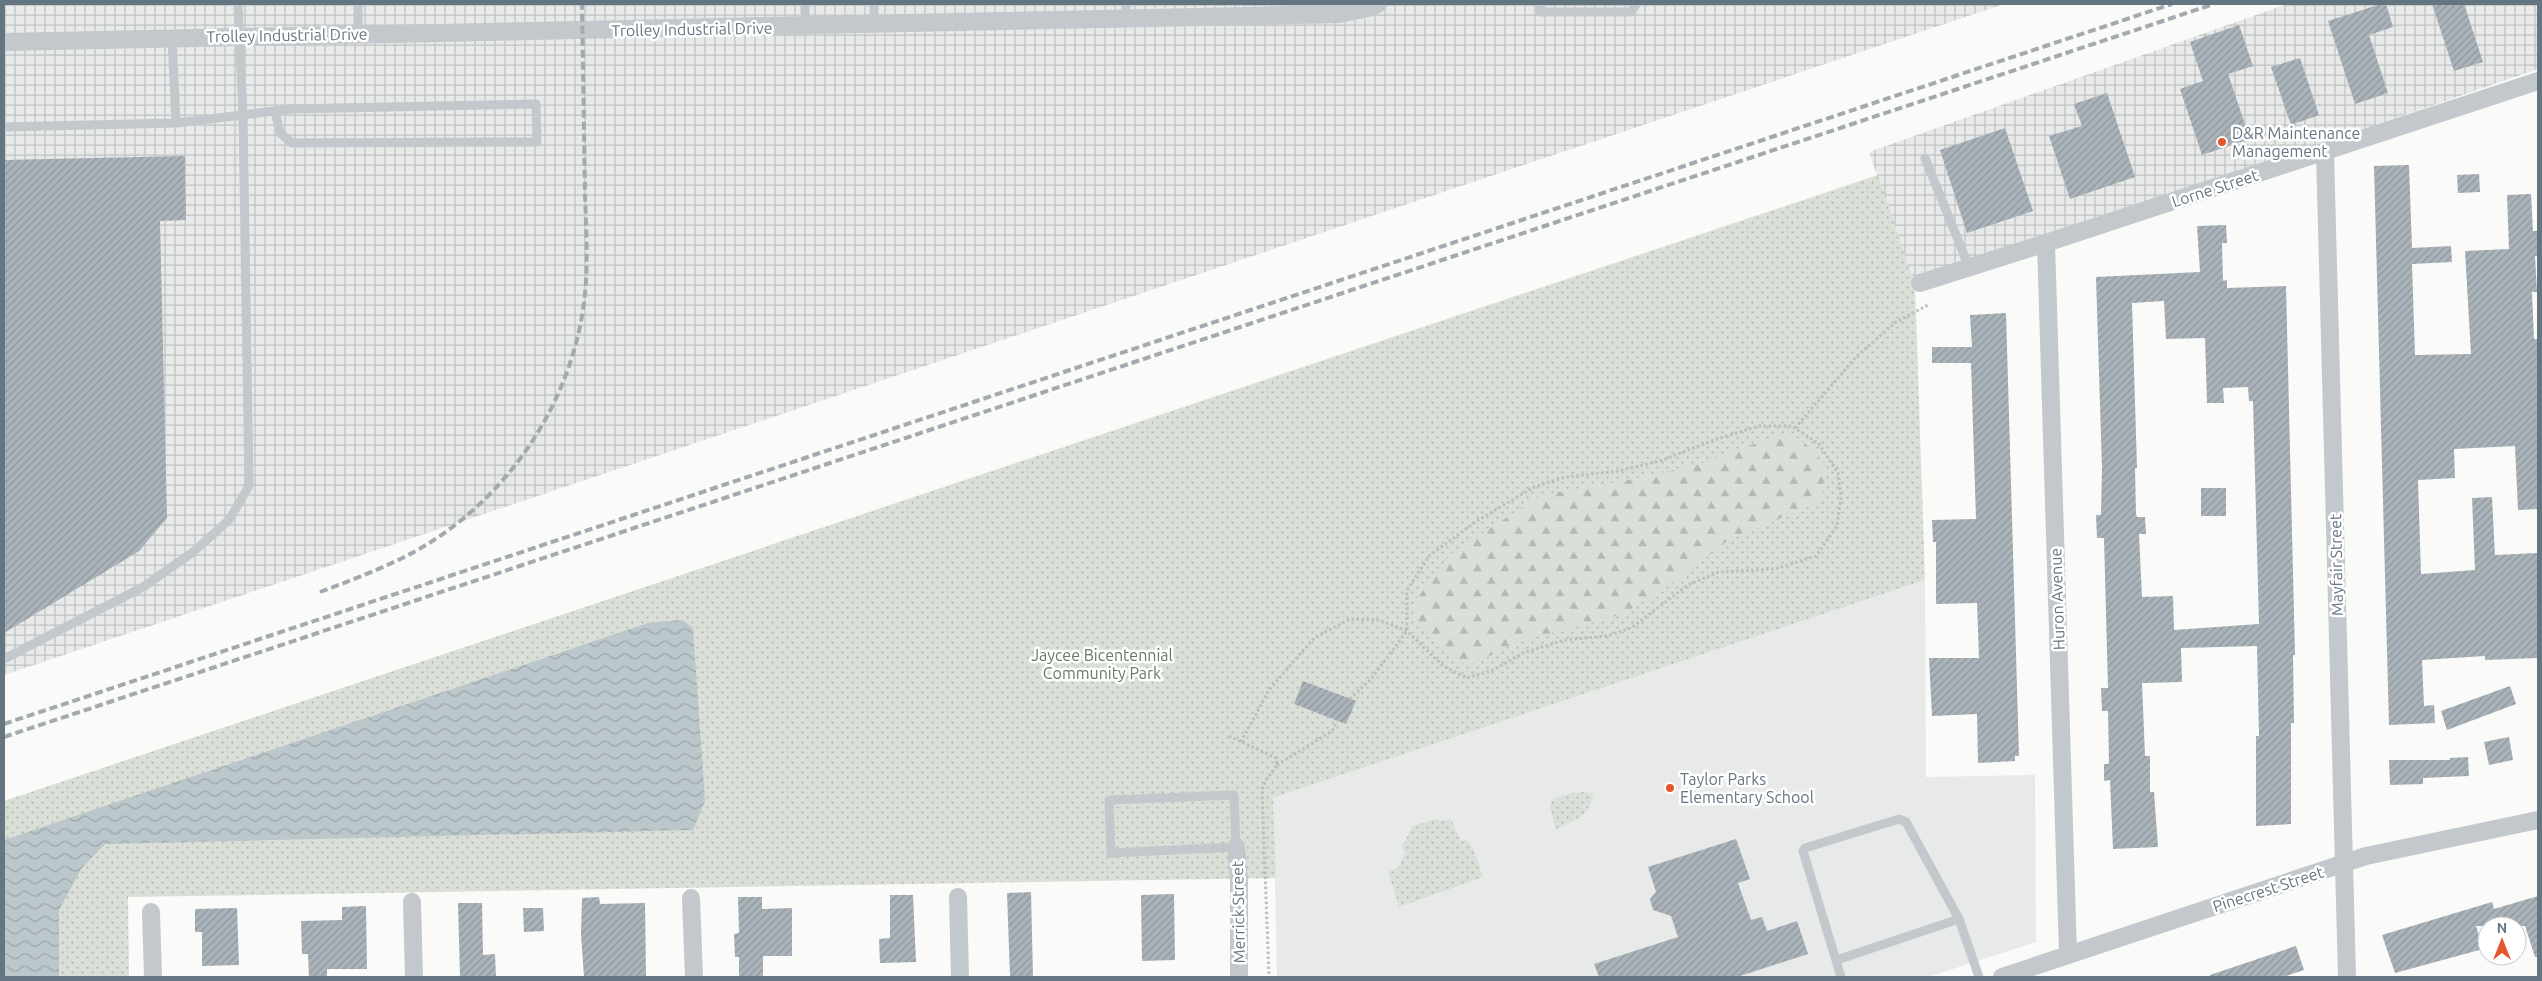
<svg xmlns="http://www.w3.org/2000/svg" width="2542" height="981" font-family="Ubuntu,sans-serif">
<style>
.built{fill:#e8e9e9}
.industrial{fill:url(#industrial-grid)}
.green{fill:url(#green-dots)}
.forest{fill:url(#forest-firs)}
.water{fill:url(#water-waves)}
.building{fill:url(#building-hatch);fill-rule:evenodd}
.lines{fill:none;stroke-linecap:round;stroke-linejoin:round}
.path{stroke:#bbbfc2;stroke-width:3;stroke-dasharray:2.5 2.5;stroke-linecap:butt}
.lane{stroke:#c3c8cc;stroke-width:9}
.street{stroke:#c3c8cc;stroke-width:18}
.rail{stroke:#a2aab0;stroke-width:4;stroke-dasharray:8 4;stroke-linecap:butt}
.poi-dot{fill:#e4572e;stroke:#fff;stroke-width:2}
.labels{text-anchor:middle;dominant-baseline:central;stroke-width:5;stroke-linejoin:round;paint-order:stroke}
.street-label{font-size:16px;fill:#657683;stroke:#fff}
.poi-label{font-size:16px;fill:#657683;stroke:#fff;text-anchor:start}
.park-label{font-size:16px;fill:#687a64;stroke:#fff}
</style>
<defs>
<pattern id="industrial-grid" width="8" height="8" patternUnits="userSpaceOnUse" patternTransform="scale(1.25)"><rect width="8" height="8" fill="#e8e9e9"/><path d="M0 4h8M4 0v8" fill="none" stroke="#c0c1c2"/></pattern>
<pattern id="green-dots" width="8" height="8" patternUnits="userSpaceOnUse" patternTransform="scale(1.25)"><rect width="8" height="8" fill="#dadfd7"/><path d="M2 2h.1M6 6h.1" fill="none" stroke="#b4b9b4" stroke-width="1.8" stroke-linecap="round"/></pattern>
<pattern id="forest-firs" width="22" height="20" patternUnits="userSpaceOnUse" patternTransform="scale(1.25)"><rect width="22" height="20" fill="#dadfd7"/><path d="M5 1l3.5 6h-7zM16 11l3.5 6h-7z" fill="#b4b9b4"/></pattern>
<pattern id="water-waves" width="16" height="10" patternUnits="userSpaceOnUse" patternTransform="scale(1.25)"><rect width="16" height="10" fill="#bbc7cb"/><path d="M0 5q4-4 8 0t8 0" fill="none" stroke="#9ca6aa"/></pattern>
<pattern id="building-hatch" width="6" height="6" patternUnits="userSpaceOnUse" patternTransform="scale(1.25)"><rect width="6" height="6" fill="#aab3b9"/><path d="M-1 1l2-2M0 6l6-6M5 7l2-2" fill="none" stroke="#8e969c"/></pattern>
</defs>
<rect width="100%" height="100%" fill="#fafaf8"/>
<!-- built -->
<path class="built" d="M1925,580l1,197 109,-2 1,167 -108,35h-651l-4,-179z"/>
<!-- industrial -->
<path class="industrial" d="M4,4h2000l-2000,671z
M2287,4h251v65l-623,216 -46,-133z"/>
<!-- green -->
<path class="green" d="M1878,175l37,110 10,295 -652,218 3,80 -1148,19 1,80h-125v-176z
M1585,792l8,2c-3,22 -19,27 -37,35l-6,-22 2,-7 19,-7z
M1436,819l6,2 9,-2 10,22 4,-2 8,9 10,29 -84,30 -11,-35 10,-4 7,-15 -3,-7 11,-20z"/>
<!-- forest -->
<path class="forest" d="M1787,432l23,15 17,20 -6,34 -94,40 -47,37 -57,36 -106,28 -41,21h-20l-41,-40 1,-23 34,-45 91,-60 83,-14 73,-16z"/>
<!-- water -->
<path class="water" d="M682,620l11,8 12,173 -12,29 -588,14 -24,25 -22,41v67h-55v-137l644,-217z"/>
<!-- building -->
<path class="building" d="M2381,4h5l7,23 -24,8 19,58 -33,11 -27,-83z
M2432,4h32l19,58 -29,9z
M2239,25l14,41 -25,8 22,65 -48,16 -22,-66 23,-8 -13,-39z
M2300,58l19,57 -28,10 -20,-58z
M2107,93l28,84 -65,22 -21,-63 33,-10 -8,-22z
M2005,128l28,83 -66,22 -27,-83z
M185,156l1,64 -26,1 7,297 -28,33 -135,82v-473z
M2409,165l3,83 39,-2 1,16 -40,2 3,91 56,-1 -6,-103 44,-2 -2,-54 24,-1 2,37h4l1,17v8h-3l2,36h-5l2,47h4v170l-20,1 -3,-64 -61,3 1,29 -37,2 3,94 54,-4 -3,-72 20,-1 3,58 43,-2v105l-53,2v-4l-63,4 2,46 10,-1 1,18 -46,2 -15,-559z
M2479,174l1,18 -22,1 -1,-18z
M2226,225l1,18h-5l1,38 4,-1v8l59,-2 9,369h-2l1,68h-3v101l-35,2v-90h3l-2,-90 -76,2 1,34 -40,1 3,73h5v36h4l4,55 -45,2 -3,-69 -6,1v-17h5l-1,-53h-6l-1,-23h7l-4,-150h-7l-1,-23h5l1,-47 -6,-191 104,-5 -3,-46zM2164,301l2,38 39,-1 2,65h17l-1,-15 25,-1 1,14h4l6,223 -85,6 -1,-34 -31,1 -3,-63h7l-1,-17h-8l-1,-3 -1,-46h2l-5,-165z
M2006,313l13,443h-4v5l-37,2 -1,-49 -45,2 -3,-58h50l-2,-55 -41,1v-62h-3l-1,-22 44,-1 -5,-156h-39v-16h40l-2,-32z
M2201,488h25v28h-25z
M1303,681l53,20 -10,23 -52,-20z
M2510,686l6,18 -69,26 -6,-19z
M2509,737l4,23 -24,5 -5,-23z
M2468,757l1,19 -46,2v6l-33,1 -1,-25h61v-2z
M1736,839l14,40 -12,4 13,37 11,-3 5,14 30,-10 11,33 -71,23h-138l-5,-13 84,-27 -7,-21 -18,-6 -3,-11 6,-7 -8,-25z
M1031,892l2,85h-23l-3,-84z
M1174,894l1,66 -33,1 -1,-66z
M890,895h23l3,67 -36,1 -1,-24 11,-1z
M2538,896v61h-3l-10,-31h-49l7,23 -88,24 -13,-38 110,-33 2,7z
M599,897l1,7 45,-1 1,74h-62l-3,-43 1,-36z
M738,897h24v12l30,-1v48h-29v21h-24v-20h-4l-1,-23 5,-1z
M458,903h24l1,52 12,-1 1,23h-36z
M366,906l1,63h-40v8h-18l-1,-23h-6l-1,-33 41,-1v-13z
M237,908l2,57 -37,1v-34h-7v-23z
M523,908h20l1,23 -20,1z
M2296,946l8,24 -21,7h-73v-2z"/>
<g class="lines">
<!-- path -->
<path class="path" d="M1795,428l61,-71 40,-35 34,-18
M1229,736l47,22 1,7 -11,15 -4,10 7,187
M1241,742l28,-52 45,-52 36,-19 29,1 28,11 36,35 24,12 26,-8 30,-17 41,-13 43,-4 24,-8 57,-43 31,-13 56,-3 41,-13 21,-30 4,-30 -3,-23 -19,-29 -27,-18h-33l-45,14 -54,21 -42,10 -52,6 -32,10 -57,34 -47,34 -23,35v41l-36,48 -21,20
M1277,765l55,-34 5,-10"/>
<!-- lane -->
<path class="lane" d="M358,4v29
M805,4v22
M874,4v21
M1126,4v15
M1540,4v8h91l5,-8
M172,38l4,85
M4,127l172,-4 67,-8 -5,-111
M1925,158l44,109
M4,659l139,-72 50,-35 36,-32 20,-34 -6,-371 46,-6 247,-5 1,38 -245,1 -12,-10 -5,-22
M1234,795l2,52 -125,6 -2,-53z
M1837,960l122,-41
M1841,977l-38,-126 2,-3 94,-29 7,3 53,97 20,58"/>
<!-- street -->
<path class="street" d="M4,42l1335,-28 29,-6 10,-4
M2325,152l22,825
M2046,243l22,712
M1920,283l126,-40 492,-162
M1236,847l3,33v97
M958,897l2,80
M691,898l3,79
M412,902l2,75
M151,912l2,65
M2002,977l364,-121 172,-36"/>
<!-- rail -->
<path class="rail" d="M320,592c32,-12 64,-24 94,-40 90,-50 153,-141 169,-242 6,-39 3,-79 2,-117 -1,-63 -2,-126 -3,-189
M4,724l2168,-720
M4,737l2210,-733"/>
</g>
<!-- markers -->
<g class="poi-dot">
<circle cx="2222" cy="142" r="5"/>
<circle cx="1670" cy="788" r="5"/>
</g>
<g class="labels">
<!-- street labels -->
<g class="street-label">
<text transform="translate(692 29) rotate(-1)">Trolley Industrial Drive</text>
<text transform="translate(287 35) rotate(-1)">Trolley Industrial Drive</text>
<text transform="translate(2215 188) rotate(-18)">Lorne Street</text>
<text transform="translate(2336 565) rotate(-91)">Mayfair Street</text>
<text transform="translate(2057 599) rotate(-92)">Huron Avenue</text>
<text transform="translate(2268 889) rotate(-18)">Pinecrest Street</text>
<text transform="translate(1238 912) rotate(-91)">Merrick Street</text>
</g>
<!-- poi labels -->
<g class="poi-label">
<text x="2232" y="133">D&amp;R Maintenance<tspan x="2232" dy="18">Management</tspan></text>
<text x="1680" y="779">Taylor Parks<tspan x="1680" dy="18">Elementary School</tspan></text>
</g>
<!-- park labels -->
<g class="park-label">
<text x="1102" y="655">Jaycee Bicentennial<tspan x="1102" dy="18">Community Park</tspan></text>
</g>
</g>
<!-- border -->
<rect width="2542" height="981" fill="none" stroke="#657683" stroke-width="10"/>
<!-- north arrow -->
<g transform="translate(2502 941)"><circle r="24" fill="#ffffff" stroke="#c1c8cd"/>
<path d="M0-4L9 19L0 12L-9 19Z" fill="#e4572e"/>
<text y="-8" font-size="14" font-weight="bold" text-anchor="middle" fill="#657683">N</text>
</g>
</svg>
